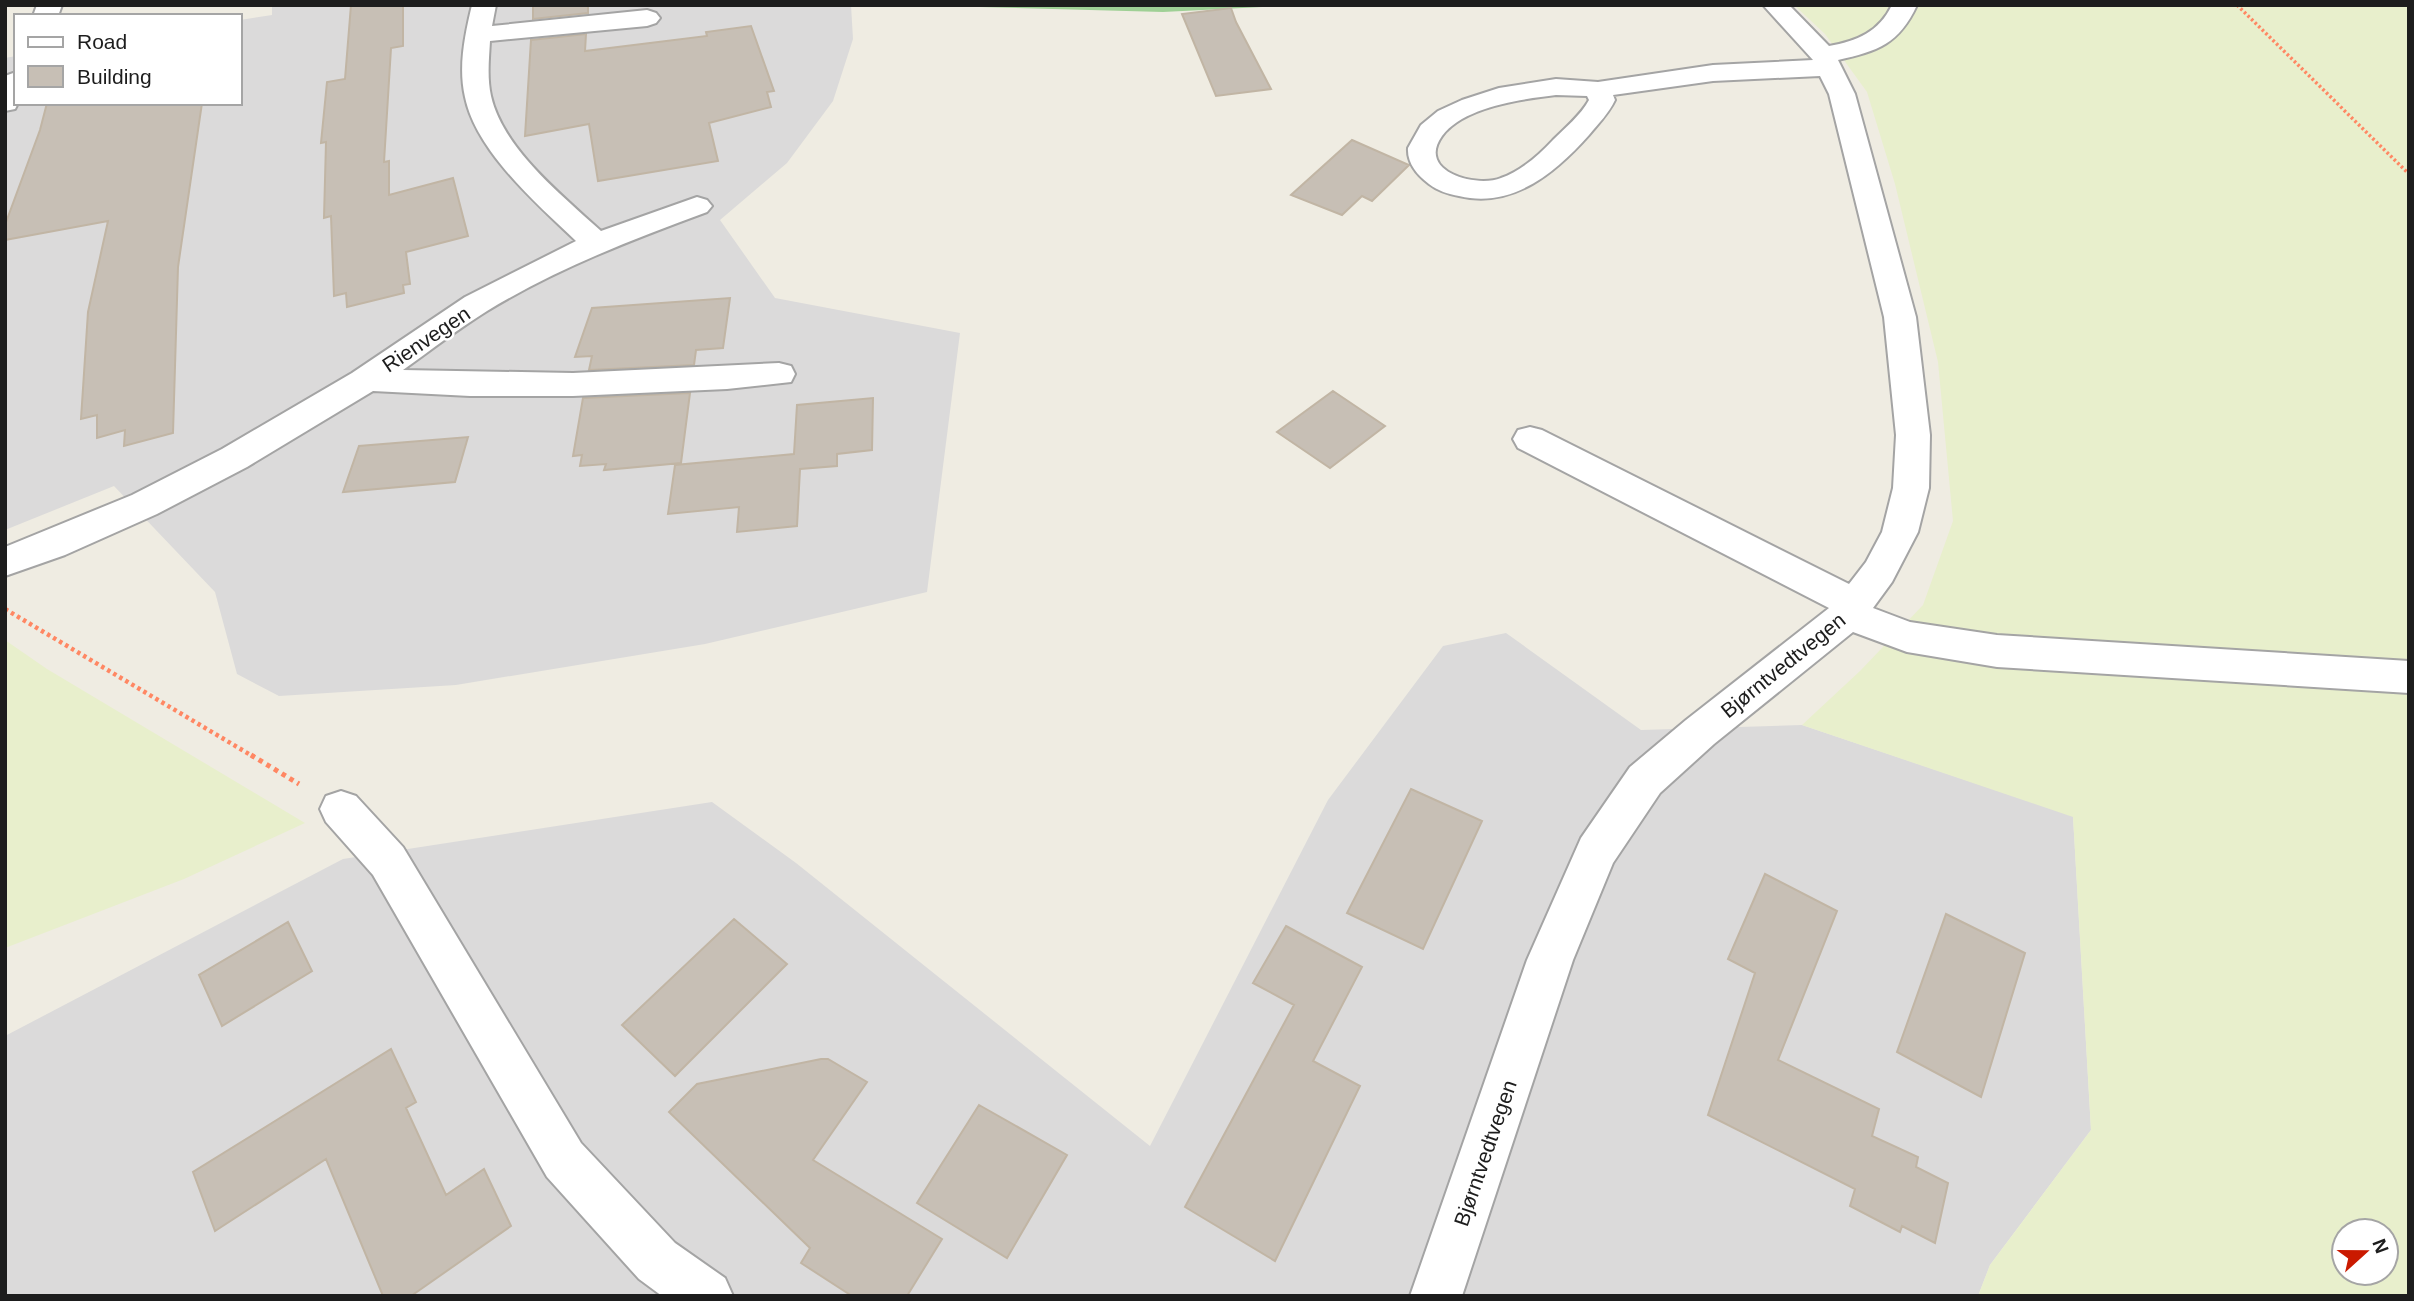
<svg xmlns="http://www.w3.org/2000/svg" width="2414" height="1301" font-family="Helvetica,sans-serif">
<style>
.residential{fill:#dbdada}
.farmland{fill:#e8efcc;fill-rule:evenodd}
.forest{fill:#9fd095}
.building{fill:#c7bfb5;stroke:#c1b5a4;stroke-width:2}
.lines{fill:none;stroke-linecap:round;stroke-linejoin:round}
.minor-casing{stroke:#a4a4a4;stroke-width:4}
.path-far2{stroke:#ff8763;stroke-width:3.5;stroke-dasharray:2.5 2.5;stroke-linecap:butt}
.path-far1{stroke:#ff8763;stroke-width:4.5;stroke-dasharray:3.5 3.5;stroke-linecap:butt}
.path{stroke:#ff8763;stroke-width:5;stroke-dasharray:4.5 4.5;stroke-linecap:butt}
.minor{fill:#fff;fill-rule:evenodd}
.labels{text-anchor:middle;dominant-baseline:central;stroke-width:5;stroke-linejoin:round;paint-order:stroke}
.street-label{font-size:21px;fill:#1d1d1d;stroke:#fff}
</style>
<rect width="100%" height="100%" fill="#efece2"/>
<!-- residential -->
<path class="residential" d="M272,5h579l2,34 -20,62 -46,62 -67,57 55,78 185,35 -33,259 -222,52 -249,41 -177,11 -42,-22 -22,-82 -101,-106 -109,44v-472l11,-2v47h224v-83l32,-5z
M1506,633l135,97 161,-5 271,91 18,314 -101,135 -12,31h-1973v-260l338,-177 369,-57 84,61 354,283 178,-346 115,-154z"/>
<!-- farmland -->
<path class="farmland" d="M1794,5h615v1291h-431l12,-31 101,-135 -18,-313 -271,-92 58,-54 63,-66 30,-84 -15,-159 -43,-178 -28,-92 -42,-58zM2344,1231h42v42h-42z
M5,640l42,29 258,154 -121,56 -179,69z"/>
<!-- forest -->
<path class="forest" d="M903,5h401l-141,7z"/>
<!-- building -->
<path class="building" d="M351,5h52v41l-12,2 -7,114 5,-1v34l64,-17 15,58 -62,16 4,32 -7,1 1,8 -57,14 -1,-14 -12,3 -3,-80 -7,2 2,-76 -5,1 6,-61 18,-3z
M533,5h55v8l-55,6z
M1231,8l5,14 35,67 -55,7 -34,-82z
M751,26l23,65 -7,1 4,15 -62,16 9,38 -120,20 -9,-57 -64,12 6,-96 55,-6 -1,17 122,-15 -1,-4z
M47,103h155l-24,164 -5,166 -49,13 1,-16 -28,8v-23l-16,4 7,-107 20,-91 -103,19v-15l35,-95z
M1352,140l57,25 -37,36 -10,-5 -20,19 -51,-20z
M730,298l-7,50 -27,2 -2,15 -105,5 3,-14 -17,1 17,-49z
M1333,391l52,35 -55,42 -53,-36z
M690,393l-9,70 -77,7 2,-6 -26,2 2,-11 -9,1 10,-58z
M873,398l-1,52 -35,4v12l-37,3 -3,57 -60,6 2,-25 -71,7 7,-49 119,-11 3,-49z
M468,437l-13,45 -112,10 16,-46z
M1411,789l71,32 -59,128 -76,-36z
M1765,874l72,37 -59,149 101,49 -7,27 46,21 -2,10 32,16 -13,60 -33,-17 -2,6 -50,-26 5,-17 -147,-74 47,-142 -27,-14z
M1946,914l79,39 -44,144 -84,-45z
M734,919l53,45 -112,112 -53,-51z
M288,922l24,49 -90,55 -23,-51z
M1286,926l76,41 -49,94 47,25 -85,175 -90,-54 109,-202 -41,-22z
M391,1049l25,53 -10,6 40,87 38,-26 27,57 -100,70h-28l-57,-137 -111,72 -22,-59z
M821,1059h7l39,23 -54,78 129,79 -35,57h-55l-51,-33 9,-15 -141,-136 28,-28z
M979,1105l88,50 -60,103 -90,-55z"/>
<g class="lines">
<defs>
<path id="minor" d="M37,5h25l-4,11h-25z
M472,5h24l-4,21 155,-16 9,3 4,5 -4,5 -9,3 -157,15c-1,18 -3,37 1,55 12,53 72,100 110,135l96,-34 10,3 5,6 -5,6c-76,28 -151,57 -220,99 -29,18 -56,39 -84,59l170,3 206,-10 12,3 4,8 -4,8 -64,7 -154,7h-103l-97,-5 -126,76 -90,47 -92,41 -60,21v-29l127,-52 90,-46 130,-76 113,-76 111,-56c-39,-37 -100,-90 -111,-144 -7,-30 0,-63 7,-92z
M1763,5h26l40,41c28,-5 50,-14 63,-41h25c-18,39 -39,46 -79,55l17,34 61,223 14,118 -1,53 -11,44 -26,50 -19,26 37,14 87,13 412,26v32l-412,-26 -90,-15 -54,-20 -139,112 -54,49 -47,70 -40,97 -111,336h-52l117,-336 54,-122 49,-71 56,-47 143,-112 -311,-160 -5,-9 5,-9 12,-3 12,3 307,154 17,-22 16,-30 11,-44 3,-53 -12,-118 -55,-223 -9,-18 -107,5 -100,14 2,5c-6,13 -16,23 -26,35 -33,37 -76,74 -130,61 -11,-2 -21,-5 -30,-12 -12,-9 -22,-21 -21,-36l13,-23 17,-14 24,-11 37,-12 57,-9 42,3 115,-17 100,-5zM1556,95l31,1 2,4c-8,15 -24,28 -36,40 -14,15 -32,31 -52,38 -24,10 -85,-6 -59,-42 21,-29 80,-37 114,-41z
M16,72v31h2l-3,6 -10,2v-35z
M341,791l15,5 47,51 178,296 94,100 50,35 8,18h-71l-23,-17 -92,-102 -174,-302 -47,-53 -6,-13 6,-13z"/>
</defs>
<!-- minor casing -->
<use href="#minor" class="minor-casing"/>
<!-- path-far2 -->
<path class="path-far2" d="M2237,5l172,169"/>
<!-- path-far1 -->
<path class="path-far1" d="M5,609l249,148"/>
<!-- path -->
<path class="path" d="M251,755l48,29"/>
<!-- minor -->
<use href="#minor" class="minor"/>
</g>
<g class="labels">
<!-- street labels -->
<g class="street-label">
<text transform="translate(426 339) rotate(-34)">Rienvegen</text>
<text transform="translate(1783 665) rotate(-39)">Bjørntvedtvegen</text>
<text transform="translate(1485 1153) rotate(-71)">Bjørntvedtvegen</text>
</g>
</g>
<!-- border -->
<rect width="2414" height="1301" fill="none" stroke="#1d1d1d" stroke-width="14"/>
<!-- legend -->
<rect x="14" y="14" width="228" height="91" fill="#ffffff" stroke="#a5a5a5" stroke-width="2"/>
<rect x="28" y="37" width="35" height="10" fill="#ffffff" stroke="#a5a5a5" stroke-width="2"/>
<text x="77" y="49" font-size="21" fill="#1d1d1d">Road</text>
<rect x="28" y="66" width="35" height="21" fill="#c7bfb5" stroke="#a5a5a5" stroke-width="2"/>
<text x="77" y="84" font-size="21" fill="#1d1d1d">Building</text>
<!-- north arrow -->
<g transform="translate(2365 1252) rotate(69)"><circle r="33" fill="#ffffff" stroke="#a5a5a5" stroke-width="2"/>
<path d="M0-5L12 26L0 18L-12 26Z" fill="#ca1a00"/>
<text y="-10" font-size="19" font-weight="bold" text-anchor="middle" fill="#1d1d1d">N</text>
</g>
</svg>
